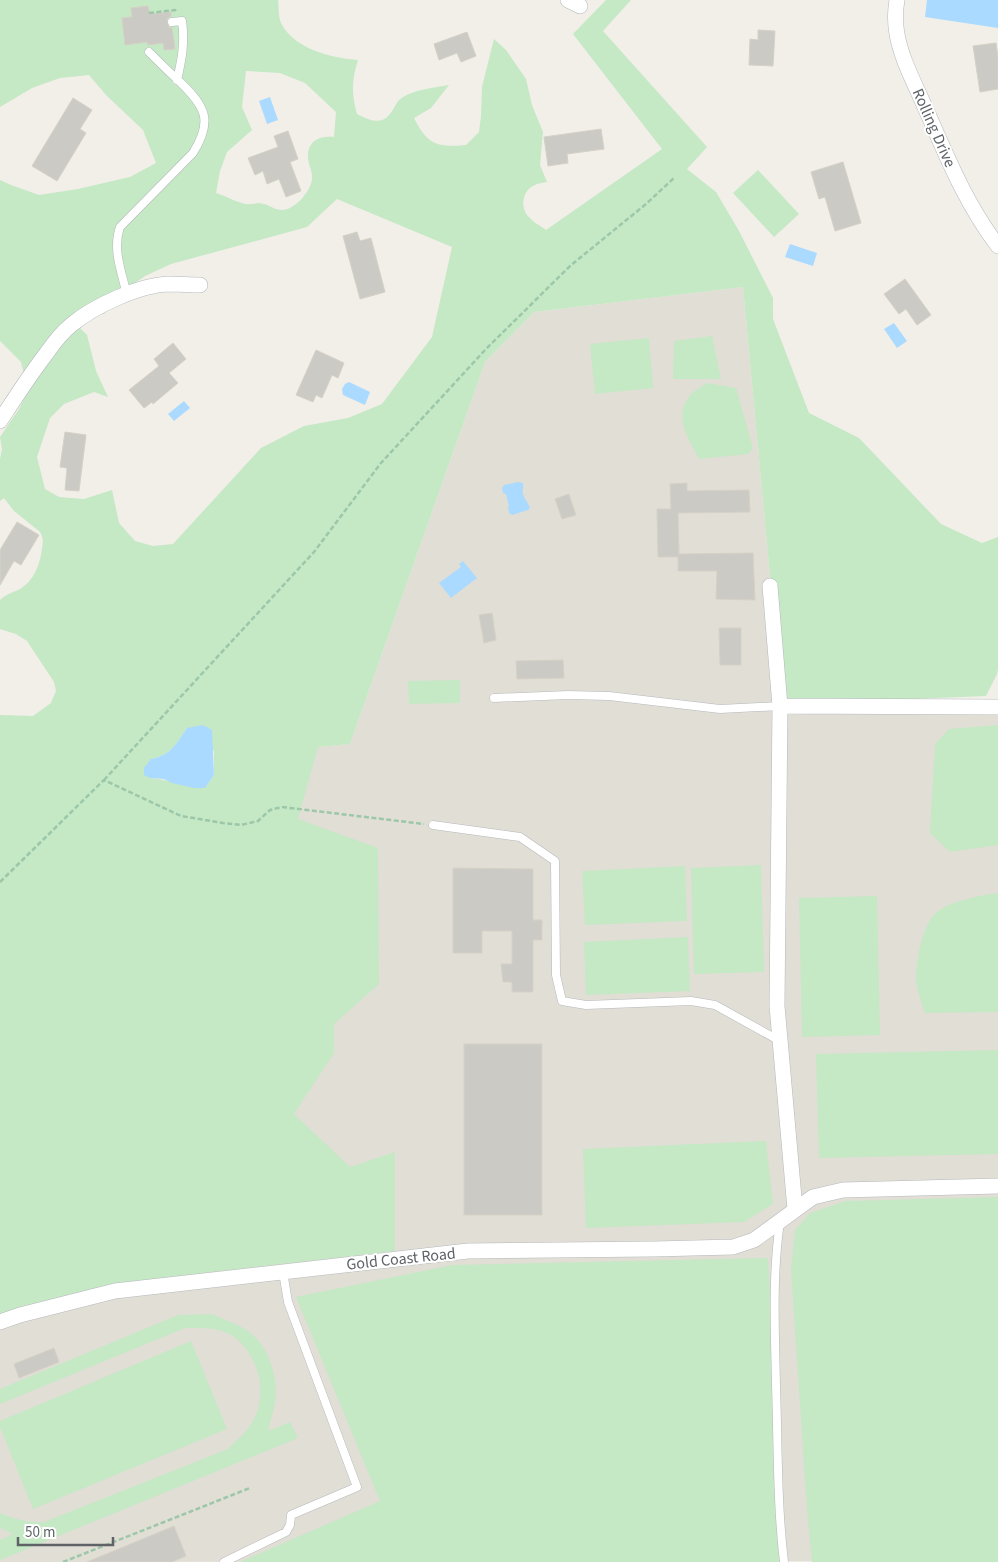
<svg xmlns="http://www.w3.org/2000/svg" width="998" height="1562" font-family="'Source Sans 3',sans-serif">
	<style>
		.education { fill: #e1ded6 }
		.green { fill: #c5e8c5; fill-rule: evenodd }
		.water { fill: #aadaff }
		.building { fill: #cccac5; stroke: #d6d1c6 }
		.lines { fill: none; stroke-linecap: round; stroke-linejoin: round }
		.service-casing { stroke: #b5b8bc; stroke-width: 9 }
		.minor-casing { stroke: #b5b8bc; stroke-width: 16 }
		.path { stroke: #9cc7a9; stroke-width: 2.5; stroke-dasharray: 5 2.5; stroke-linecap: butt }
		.service { stroke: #fff; stroke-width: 8 }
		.minor { stroke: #fff; stroke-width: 15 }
		.labels { text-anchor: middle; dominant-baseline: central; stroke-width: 4; stroke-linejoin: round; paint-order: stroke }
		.street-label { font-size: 16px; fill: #5f6368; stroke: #fff }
	</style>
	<rect width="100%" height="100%" fill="#f1efe8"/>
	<path class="education" d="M743,287L782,704L780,715L998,708V1561L0,1562V855L318,747L350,744L485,362L534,312Z"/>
	<path class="green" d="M0,0H278C279,7 278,16 281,23C294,49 331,58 358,60C352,79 351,94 357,114C367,119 380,126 389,115C395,109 395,102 403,97C417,89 433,88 449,85L431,108L414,118C427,144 437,148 466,145L479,132L481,116L482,87L494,39L506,50L526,79L532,105L543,132L540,165L547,182C543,183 538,183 535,185C522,190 519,209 530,218C534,223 541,226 546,230L662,149L573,34L606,0H631L603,31L707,147L687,169L716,192L739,231L773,298V319L809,413L859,438L941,524L982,543L998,537V668L997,674L986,696L782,704L743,287L534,312L485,362L350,744L318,747L298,819L378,848L379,984L334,1024V1053L294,1114L350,1167L395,1152V1251L160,1278L0,1315V715L33,716L51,703L56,691L54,682L27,641L16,634L0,629V600C6,594 12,593 20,589C34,581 40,564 42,549C43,542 44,537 39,531L14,511L4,498L0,501V459L2,449L0,437L19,409L26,395L27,386L21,362L0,341V180L11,185L39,195L78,189L130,177L156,163L143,130L106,95L89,75L60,78L32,88L0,107ZM246,71L280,73L305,83L336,112L334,137C320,136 308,140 308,157C308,164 313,172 312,179C311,191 295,210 282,210C275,210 271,206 264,204C258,202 251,205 245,204C236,202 226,196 216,193L220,171L227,152L252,130L242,107ZM337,199L452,247L432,337L382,404L348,418L304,426L261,448L173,544L153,546L135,541L119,523L112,490L84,499L59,497L45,489L37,457L50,418L64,404L94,392L108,397L96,371L87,335L71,319L80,314H104L117,296L129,287L145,276L171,264L307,227ZM187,728L214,751V775L205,788C186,788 169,779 150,778L151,759C171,755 176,744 187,728Z
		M758,170L799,214L774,237L733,193Z
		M712,336L721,379H673L674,341Z
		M649,338L653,388L595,394L590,344Z
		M707,383L736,388L753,448L748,454L699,459C689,439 673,418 689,397C693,391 701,387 707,383Z
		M460,680V703L409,704L408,681Z
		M998,725V845L950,852L930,833L935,744L949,729Z
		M761,865L764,972L694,974L691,868Z
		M685,866L687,921L585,925L582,871Z
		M998,893V1012L925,1013C922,1005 919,996 917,987C914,968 921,931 933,916C944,902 981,895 998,893Z
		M877,896L880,1035L802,1037L799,898Z
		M688,937L690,991L586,995L584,942Z
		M998,1050V1154L819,1158L816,1054Z
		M766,1141L773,1204L744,1222L586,1228L583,1149Z
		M998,1197V1562H812L807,1509L791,1270L795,1230L810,1213L846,1201Z
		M768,1258L786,1562H240L380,1501L296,1297L452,1265Z
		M212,1314C223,1319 237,1324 248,1331C265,1343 275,1367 276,1389C277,1403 271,1417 268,1431L290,1422L298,1438L0,1560V1540L13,1534L0,1528V1513C14,1519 28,1523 44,1522L228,1449C238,1439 249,1430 255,1417C268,1389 257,1352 231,1335C218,1327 200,1328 185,1328L0,1404V1389L178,1315Z
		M191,1341L227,1429L33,1509L0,1427V1421Z"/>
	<path class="water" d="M927,0H998V28L925,17Z
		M270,97L278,120L267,124L259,101Z
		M790,244L817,253L813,266L785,257Z
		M894,323L907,341L897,348L884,329Z
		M349,382L370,392L365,405L343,395L342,389L345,384Z
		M184,401L190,408L174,421L168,414Z
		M518,482L523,483C524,487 522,489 523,494C525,500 528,502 530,508L528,510L512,515L509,513L508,508L509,506L506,494L503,493L502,488L504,485Z
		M463,561L477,578L451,598L439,583L461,567L459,564Z
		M203,725L212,730L214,775L205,788H194L172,783L164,779L150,778L144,775V768L151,759C171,755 176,744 187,728Z"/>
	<path class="building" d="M148,6L150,14L171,12V16L167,19V23L169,27L172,28L175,49L164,50L163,43L148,45L147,42L125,45L122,18L132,17L131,8Z
		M758,30L775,31L773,66L749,65L750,39L758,40Z
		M467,32L476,56L461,62L457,53L439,60L434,44Z
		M996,43L998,57V89L980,92L973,46Z
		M73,98L92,110L80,129L86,133L57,181L32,166Z
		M601,129L604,149L567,154L568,163L548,166L544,137Z
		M288,131L298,159L290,162L301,191L286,197L279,179L267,184L263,171L255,175L248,158L278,147L274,136Z
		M843,162L861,223L835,231L825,197L819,199L811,172Z
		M357,232L360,241L371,238L385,292L360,299L343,236Z
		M905,279L931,315L917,325L906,309L899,314L884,294Z
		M173,343L186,359L169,373L178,383L153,404L152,402L144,408L129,390L159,366L154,359Z
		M316,350L344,363L338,378L332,375L322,398L316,395L313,402L296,395Z
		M65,432L86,435L79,491L65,490L67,468L60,467Z
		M687,483V491L749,490L750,512L678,513L679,554L753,553L755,600L716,599L717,571H678V557H658L657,509H671L670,484Z
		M569,494L576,515L562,519L555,499Z
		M17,522L39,535L21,565L14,561L0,585V550Z
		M492,613L496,640L484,643L479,615Z
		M719,628H741V665H720Z
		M563,660L564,678L517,679L516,661Z
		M453,868L533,869V920H542V940H533V992H512V982H503L501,964H512V931H482V953H453Z
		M464,1044H542V1215H464Z
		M54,1348L59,1362L19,1378L14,1364Z
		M174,1526L186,1556L172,1562H87Z"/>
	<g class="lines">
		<defs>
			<path id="service" d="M172,22L182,21C185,42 182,59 177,80
				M127,295C122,273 112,249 120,227L193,153C213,121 206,107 180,82C169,72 159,62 149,52
				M494,698L568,695L609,696L720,709L780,706
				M433,825L520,837L555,861L556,975L562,1001L586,1005L691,1001L715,1005L780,1041
				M780,1222C772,1276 775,1331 776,1386C778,1445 777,1504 784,1562
				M224,1562L286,1532L290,1525L291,1515L357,1487L288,1302L283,1272"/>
			<path id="minor" d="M568,0L580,6
				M897,0C895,11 895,23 897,34C901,58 914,82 924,105C946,154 965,203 998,246
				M0,421C15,398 29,376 46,354C53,344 61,333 71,325C94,306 139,285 169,284C179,284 190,285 200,285
				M770,586L780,706L777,1006L795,1209
				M780,706L998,707
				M0,1322L20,1315L115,1291L468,1251L654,1249L733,1247L754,1240L813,1197L843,1190L998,1186"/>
		</defs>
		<use href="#service" class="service-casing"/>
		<use href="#minor" class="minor-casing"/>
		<path class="path" d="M149,13L175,10L177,13
			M104,780L314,552L381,463L486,349L570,266L646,204L675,177
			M0,882L104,780L181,816L223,823L241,825L258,821L270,810L282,807L424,824
			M63,1562L250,1488"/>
		<use href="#service" class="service"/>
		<use href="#minor" class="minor"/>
	</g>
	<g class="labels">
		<g class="street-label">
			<text transform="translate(934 128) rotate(66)">Rolling Drive</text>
			<text transform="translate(401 1259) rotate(-6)">Gold Coast Road</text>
		</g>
	</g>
	<path d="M18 1537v8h95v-8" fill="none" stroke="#5f6368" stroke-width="2.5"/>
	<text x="25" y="1537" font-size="15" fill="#5f6368" stroke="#ffffff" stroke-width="4" paint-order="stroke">50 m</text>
</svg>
